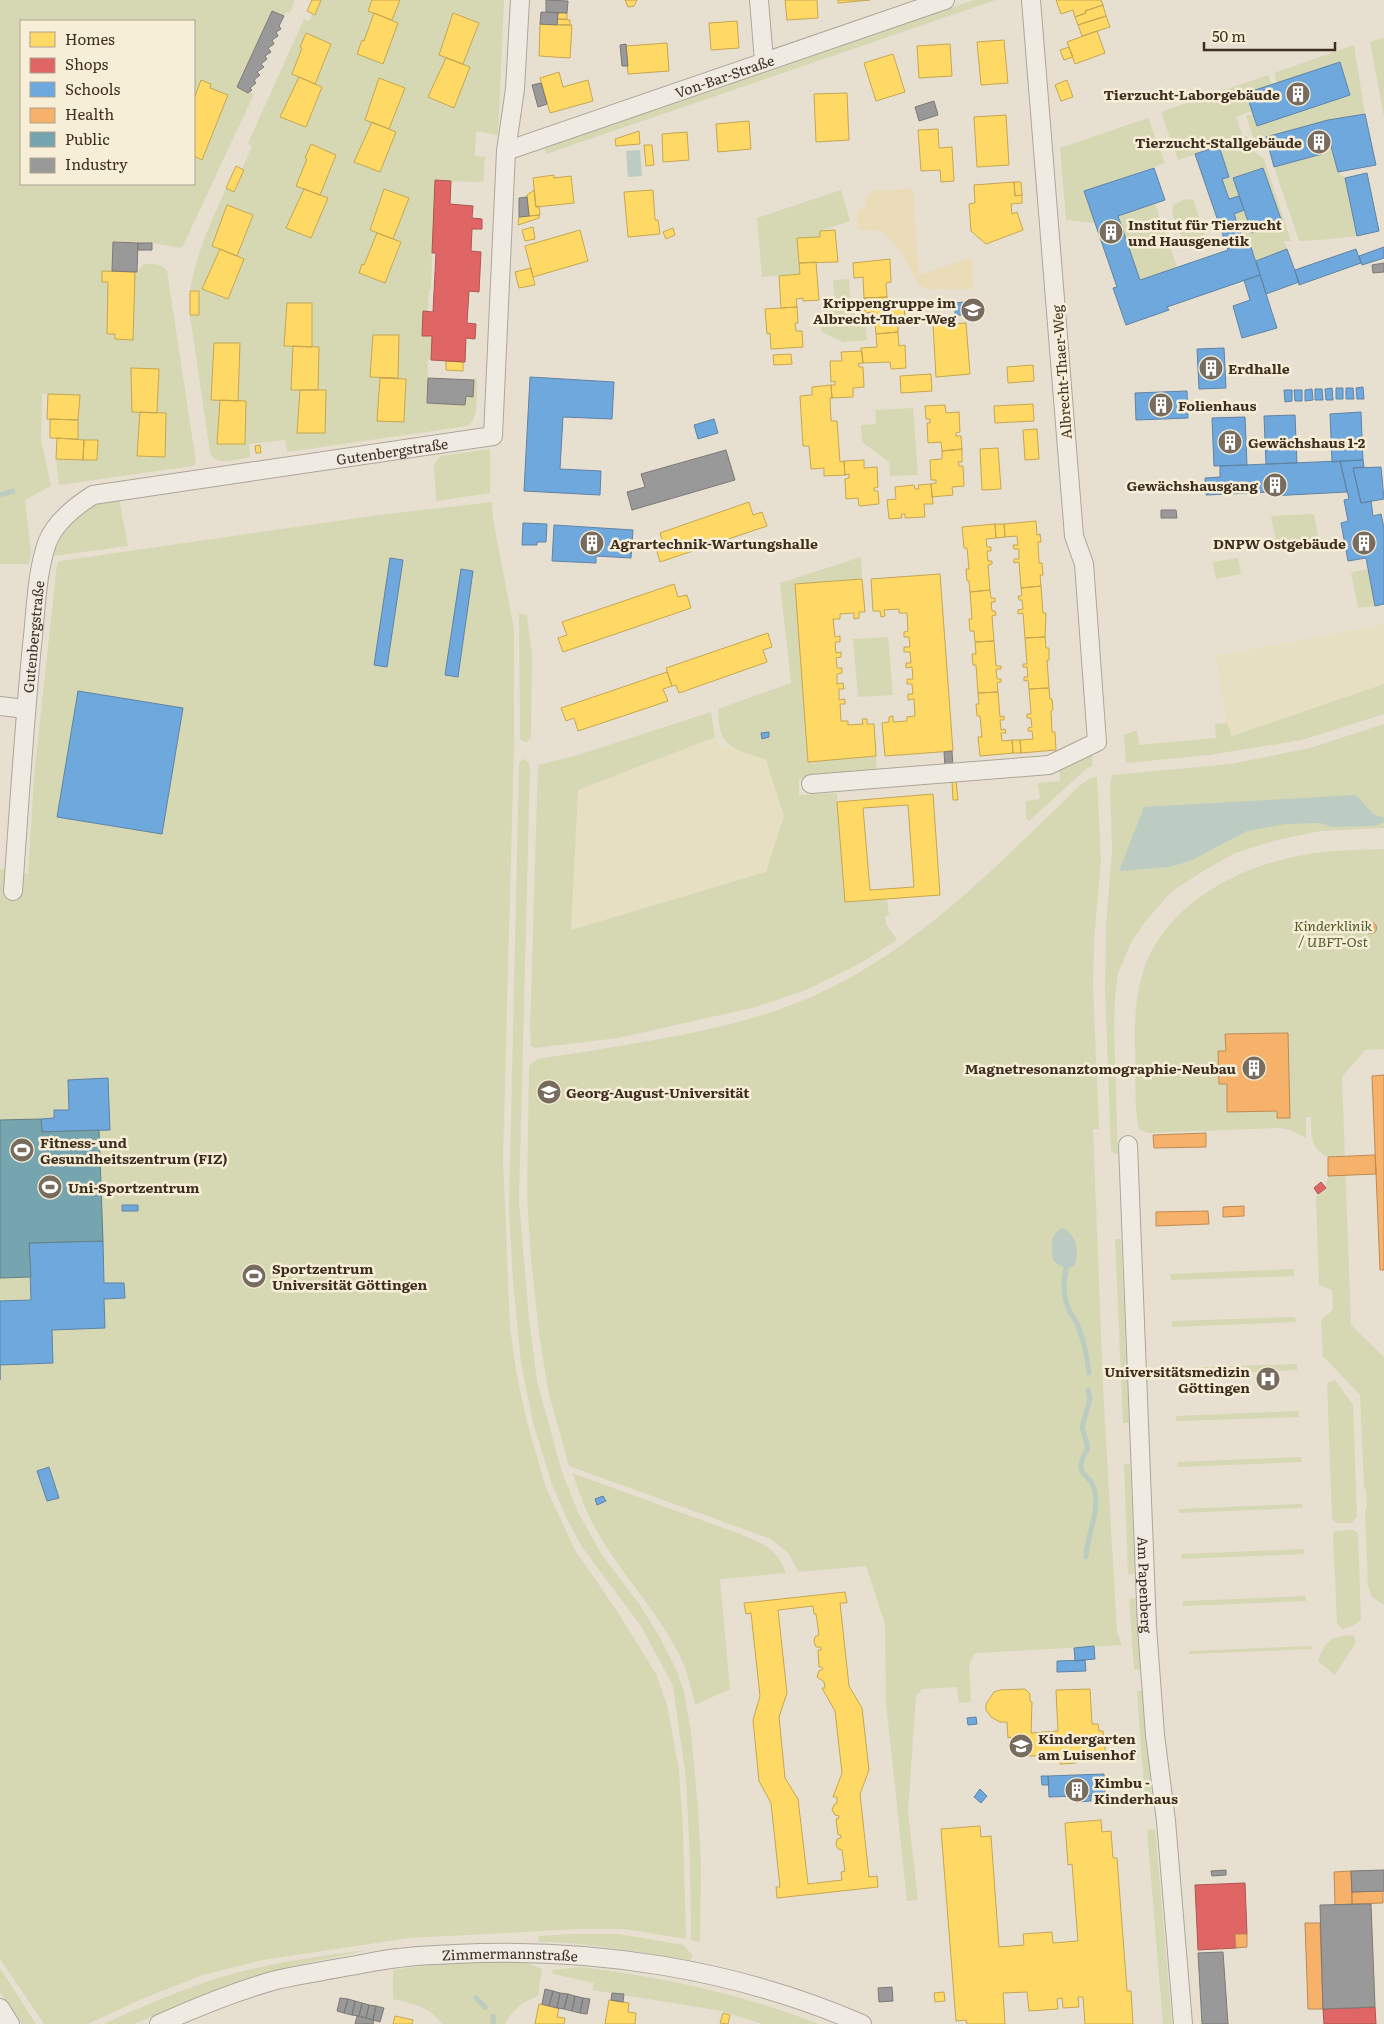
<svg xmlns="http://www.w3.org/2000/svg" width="1384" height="2024" font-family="Literata,serif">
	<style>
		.farmland { fill: #e6dfc2 }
		.green { fill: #d6d7b3; fill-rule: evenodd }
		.sand { fill: #eadcb9 }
		.water { fill: #bcccc2 }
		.homes { fill: #ffd966; stroke: #c5a651; fill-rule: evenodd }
		.shops { fill: #e06666; stroke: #af5551 }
		.schools { fill: #6fa8dc; stroke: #6083a4 }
		.health { fill: #f6b26b; stroke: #be8a54 }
		.public { fill: #76a5af; stroke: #658184 }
		.industry { fill: #999; stroke: #7d7975 }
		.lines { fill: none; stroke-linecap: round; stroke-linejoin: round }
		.stream { stroke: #bcccc2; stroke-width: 5 }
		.minor-casing { stroke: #ada599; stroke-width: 20 }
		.minor { stroke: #efebe3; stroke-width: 18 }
		.labels { text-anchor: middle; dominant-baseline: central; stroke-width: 5; stroke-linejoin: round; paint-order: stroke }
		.street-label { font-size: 14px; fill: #3d2e20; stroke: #f7eed8 }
		.poi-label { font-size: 14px; font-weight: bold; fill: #3d2e20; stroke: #f7eed8; text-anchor: start }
		.park-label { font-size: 14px; font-style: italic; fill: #4d5a26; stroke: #f7eed8 }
	</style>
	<rect width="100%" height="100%" fill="#e7e0d1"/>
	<path class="farmland" d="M1384,624V684L1232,736L1227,723L1216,656Z
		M715,737L721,748L728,746L766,760L784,816L766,872L571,931L578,790Z"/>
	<path class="green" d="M0,0H295L290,13L286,12L284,16L271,11L237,87L254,94L182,248L152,243L113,242L112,271L137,272L144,264C152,264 162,263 167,271L196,462L193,466L59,485L56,459L83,460L84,440L50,438V419H47L48,394H42L41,440L51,486L25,500L31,553L29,564H0ZM21,21H194V184H21Z
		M321,0H504L498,135L476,131L475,156L485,157L483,182L435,181L431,289L429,290L428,312L422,336H432L431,360H428L427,403L465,405L466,396L473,397L474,378H477C476,392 480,417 468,426L287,452L285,440L249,444L250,457C237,459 216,468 210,452L190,315H199V291H190C196,254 211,222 226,188L235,192L244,170L242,169L252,146L248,143L304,19L309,21L312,14L315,15Z
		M974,0H996L546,154L544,147Z
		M1384,38V117L1370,42Z
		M1354,45L1365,114L1328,120L1266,137L1260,139L1262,145L1255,143L1246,116L1253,114L1258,126L1350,94L1340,62L1277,83L1274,73Z
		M1268,75L1272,85L1252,111L1236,117L1243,137L1247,136L1252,150L1264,159L1291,241H1284L1287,249L1256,261L1249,241L1244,243L1234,214L1244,210L1252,233L1282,222L1263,168L1233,178L1239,196L1229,199L1222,179L1229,177L1219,147L1178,160L1161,112Z
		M1148,118L1165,163L1085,191L1095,223L1066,220L1060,148Z
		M1331,146L1338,172L1345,178L1357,236L1321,240L1299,241L1274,167L1322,154L1321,149Z
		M841,190L850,221L820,231V237L798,238L800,274L762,277L757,218Z
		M1186,199L1193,200L1205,232L1200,242L1191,245L1184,242L1172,213L1173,205Z
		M1155,203L1177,267L1140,280L1118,216Z
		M849,279L851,311L865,321L867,340L843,342L822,332L820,318L835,302L833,280Z
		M913,408L918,475L890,476L889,462L862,442L861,425L876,424L875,410Z
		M490,449V493L436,501L434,465L440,456Z
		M119,499L128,546L53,556C63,526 86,503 119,499Z
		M492,502L493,519L514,629V745L503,1157L510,1328L517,1376L527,1422L546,1488L575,1550L617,1611L656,1674L667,1705L679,1770L683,1830L686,1939L624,1929H582L409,1938L263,1960L203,1975L144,1998L88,2024H44L0,1959V869L28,874L34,776L57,564L60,561L379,515Z
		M1314,514L1319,542L1278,550L1271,516Z
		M861,557L862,579L795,585L808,761L876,756L877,773L799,779V795L837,793L845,902L887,899L889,915L885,916L886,924L897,940L859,964L806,990L756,1007L618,1038L535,1048L531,1046L530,1028L538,765L578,755L711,712L715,737L578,790L571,930L766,872L784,816L766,760C732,747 719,750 718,709L791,683L780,583Z
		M1238,558L1241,574L1216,579L1213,562Z
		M1368,569L1375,606L1358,608L1351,572Z
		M519,614L527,615L532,655L531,738L527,742H524L520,739Z
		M888,637L893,695L858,697L853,639Z
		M1384,684V714L1302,740L1209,755L1126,763L1124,735L1137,730L1139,745L1216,738L1215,724L1227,723L1232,736Z
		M1384,724V828L1321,831L1277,840L1235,853L1203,871L1171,892L1145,922L1132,941L1118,973L1115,997L1114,1030L1118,1154H1114L1111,1150L1105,990L1106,925L1112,851L1110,784L1112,775L1231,764L1310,748Z
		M1093,751L1092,766L1086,769L1029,821L1026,818V801L1040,799L1038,783L1060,781L1059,768Z
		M524,759L529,763L530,768L519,1201L529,1319L537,1381L562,1472L578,1512L602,1555L640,1605L659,1636L676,1669L684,1692L691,1732L698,1808L701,1867L700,1942L691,1940L690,1860L686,1779L673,1686L641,1626L582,1547L567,1519L553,1487L533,1423L521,1363L513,1282L509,1208L519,764L521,760Z
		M1097,777L1101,861L1094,940L1093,987L1099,1129H1093L1103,1385L1117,1633L1122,1645L975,1653L969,1665L971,1702L959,1703L957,1687L922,1689L916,1696L908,1812L918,1900L907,1901L886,1703L885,1624L866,1566L799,1572L788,1553L771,1539L569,1466L548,1390L539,1333L531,1259L527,1197L529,1066L537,1059C572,1054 607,1048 642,1042C706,1031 771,1018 830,988C924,942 1004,859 1079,786L1089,779Z
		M1384,849V1049L1365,1050L1342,1077L1351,1325L1384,1357V1605L1372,1597L1368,1586L1365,1509L1367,1508L1366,1489H1364L1360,1395L1323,1356L1321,1320L1333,1310L1332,1290L1319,1285L1316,1197C1331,1183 1328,1176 1328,1157C1310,1149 1311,1134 1311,1117H1306V1138L1290,1130L1280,1128L1149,1133L1139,1130C1134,1107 1136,1077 1135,1054C1134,1029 1135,999 1142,975C1161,909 1231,870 1293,857C1323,850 1354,850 1384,849Z
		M1115,1239H1121L1129,1423H1123Z
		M1294,1269V1276L1171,1280L1170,1274Z
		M1295,1317L1296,1322L1172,1327V1321Z
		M1297,1364V1370L1174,1375V1368Z
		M1335,1380L1353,1405L1357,1517L1351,1523H1337L1332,1519L1327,1383Z
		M1299,1411V1417L1176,1421V1416Z
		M1301,1457V1462L1178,1467L1177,1462Z
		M1124,1464H1130L1135,1574H1128Z
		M572,1473L737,1533C761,1543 776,1546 786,1573L720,1579L730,1689L695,1705C691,1688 687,1670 679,1654C654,1605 613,1566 589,1516C582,1502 578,1487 572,1473Z
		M1297,1504H1302L1303,1508L1179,1513V1509Z
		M1353,1530L1358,1533L1361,1620L1353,1626L1342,1629L1337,1623L1333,1534L1335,1531Z
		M1304,1549V1554L1181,1559V1554Z
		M1306,1596V1601L1183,1606V1601Z
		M1136,1598L1141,1669L1134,1670L1129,1599Z
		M1353,1635L1356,1642L1335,1675L1318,1661C1326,1640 1330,1637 1353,1635Z
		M1311,1646L1312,1649L1189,1654V1651Z
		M1137,1691H1143L1152,1799L1145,1800Z
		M1155,1829L1172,2024H1163L1147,1830Z
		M571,1934H618L684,1945L692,1955L691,1961C640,1952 589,1942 538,1942L539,1936Z
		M368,1950L293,1966L232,1984L134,2024H104C142,2006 181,1990 221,1977C269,1963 319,1956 368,1950Z
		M520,1960L542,1969L538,1996C523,2001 512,2010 505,2024H442C431,2007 412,2003 393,1999V1970L444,1963Z
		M581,1967C662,1977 742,1994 818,2024H762L722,2011L592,1990L594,1983L553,1974L552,1970Z
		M0,1968L36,2024H21L0,1992Z"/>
	<path class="sand" d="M913,188L919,275L972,257L973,289H928L919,285L899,248L882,231L857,229V210L865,208L866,197L871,191Z"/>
	<path class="water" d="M640,150L642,176L628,177L626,151Z
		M1356,795L1373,814L1384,818L1383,823L1374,826L1332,827L1320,823L1286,824L1247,831L1190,861L1169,867L1119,871L1144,807Z
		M1062,1228C1077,1233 1080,1254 1074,1266C1066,1270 1059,1266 1053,1260C1051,1249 1050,1233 1062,1228Z"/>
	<path class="homes" d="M312,0H321L315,15L307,11Z
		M372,0H400L392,20L368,11Z
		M625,0H637L634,6L628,7Z
		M785,0H817L818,18L787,20Z
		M838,0H870L838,3Z
		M1056,0H1101L1103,5L1085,11L1086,13L1075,17L1073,10L1061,14Z
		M1103,5L1106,16L1078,25L1075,17L1086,13L1085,11Z
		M374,13L398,23L383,64L357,54L362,40L364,41Z
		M453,13L479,23L463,64L439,55Z
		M558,13H567V19H557Z
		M1106,16L1110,27L1082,36L1078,25Z
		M557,19L570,20V25H557Z
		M737,21L739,48L711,50L709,23Z
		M540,24L572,25L570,58L539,56Z
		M1097,31L1105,53L1075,64L1067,42Z
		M306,33L331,44L315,84L292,74L302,48L300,47Z
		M1004,40L1008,83L981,85L977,42Z
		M667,43L669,71L628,74L626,46Z
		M950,44L952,76L919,78L917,46Z
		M1069,47L1073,57L1064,60L1060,50Z
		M893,54L905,92L876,101L864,63Z
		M446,58L470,67L454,108L428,97Z
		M559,72L563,87L588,80L593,101L550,113L540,78Z
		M299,77L322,87L306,127L280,117Z
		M379,78L405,88L389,129L365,120Z
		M201,80L211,84L210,88L228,95L202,160L194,156V99Z
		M1067,80L1073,97L1061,101L1055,85Z
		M847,93L849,140L816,142L814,94Z
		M1006,115L1009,165L977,167L974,117Z
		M749,121L751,149L718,152L716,124Z
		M372,122L396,132L380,172L354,162Z
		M938,129L939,148L952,147L954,181L941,182L940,170L921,171L918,130Z
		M639,131L640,144L616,146L615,139Z
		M687,132L689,160L663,162L662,134Z
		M311,144L336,155L320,195L296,186L307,159L305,158Z
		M644,145H652L654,165L646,166Z
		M236,166L244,170L234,192L226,188Z
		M554,175V178L571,176L574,203L536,207L533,178Z
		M1014,182L1015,196L1022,195V203L1011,204L1012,214L1017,212L1023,230L986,244L971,231L969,204L975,203L974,185Z
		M1014,182H1021L1022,195L1015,196Z
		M304,189L328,198L311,238L286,228Z
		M384,189L409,198L393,239L370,230Z
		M534,190L536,207L539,206L540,215L529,216L527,195Z
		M653,190L655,220H658L660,234L628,237L624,192Z
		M227,205L253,215L237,256L212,246Z
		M539,215V218L518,225L519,217Z
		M533,227L535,239L525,241L522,230Z
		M673,228L675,235L666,239L663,232Z
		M580,230L588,261L533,277L525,246Z
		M835,230L838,262L799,263L797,238L820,237V231Z
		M377,233L401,242L385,283L359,273L362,264L364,265Z
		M220,249L244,259L228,299L202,289Z
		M890,259L891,282L886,283L887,297L864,298L863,277L854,278L853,263Z
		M816,262L819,300L803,301V298L796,299L797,307L781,308L779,276L800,274L799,263Z
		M531,268L535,285L519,288L515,272Z
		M102,271L135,272L133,340L115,339V334H107L108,282H102Z
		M190,291H199V315H190Z
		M887,297V302L904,301L905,321H898V332L876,334L874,312L865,313L864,298Z
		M287,303H312V347L284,346Z
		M797,307L798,323H795L796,331H802L803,347L771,349L770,333L767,334L765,309Z
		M966,323L970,374L936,377L933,325Z
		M898,332L899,346L905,345L906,368L891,369L890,362L863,363L861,348L877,347L876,334Z
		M373,335H399L398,378L370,377Z
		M214,343H240L238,401L211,400Z
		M293,346L319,347L318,390H291Z
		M862,351L863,363L858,364L859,367H863L864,387L853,388V397L832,398L831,385H835V381L831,382L830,361H842L841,352Z
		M791,354L792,364L774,365L773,355Z
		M446,361L463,362V371L446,370Z
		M1033,365L1034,381L1008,383L1007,367Z
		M131,368L159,369L157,413L132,412Z
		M931,374L932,391L901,393L900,376Z
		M380,378L406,379L404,422L377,421Z
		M831,385L832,398H830L831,421H837L840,462L844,461L845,475L824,476V468L811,469L809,446H803L800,396L812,395V387Z
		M300,390H326L325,433H297Z
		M48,394L80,395L78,420L47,419Z
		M220,400L246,401L245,444H217Z
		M1033,404L1034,421L995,423L994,406Z
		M945,405L946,413L959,412L960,432L956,433V436H961L962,449L942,451L941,442L928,443L927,423H930V419H926L925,406Z
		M140,412L166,413L165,457L137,456Z
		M50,419L78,420V439L50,438Z
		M1037,429L1039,459L1025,460L1023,430Z
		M57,438L84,440L83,460L56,459Z
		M84,440H98L97,460H83Z
		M260,445L261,453H256L255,446Z
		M998,448L1001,489L982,490L980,449Z
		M962,449V462H958L959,466H963L964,486L952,487L953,495L932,497L931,484L936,483V480H931L930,460L942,459V451Z
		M864,460V468L877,467L878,487L874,488V491H878L879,504L859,506L858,498L846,499L845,479L849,478V474L845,475L844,461Z
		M931,484L933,504H924L925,517L905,518V514H901L902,518L889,519L887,500L896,499L895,487L914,485L915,489H919L918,485Z
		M749,502L753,515L762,512L767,526L660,562L656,548L664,545L660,533Z
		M1036,521L1037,535L1040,534L1041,542H1038L1039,563H1042L1043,575H1040L1041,586L1021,588L1019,562L1014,563V559H1019V549H1014L1013,545H1018L1017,536L1005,537L1004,524Z
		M995,524L996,538L986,539L987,547H991V551H987L988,561H992V564L988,565L990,590L970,592L969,581H967L966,569H969L967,548H964L962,527Z
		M995,524H1004L1005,537L996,538Z
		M940,574L953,751L885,756L882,723L889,722V717L893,716V722L907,721V717L915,716L914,699L908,700V694H913L912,684H907V679H913L912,667L906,668V663H911L910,652H904V647H910L909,637H904V632L908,631L907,613H899V609L884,610L885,616L881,617L880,611H873L871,579Z
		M862,579L865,612H859V618L854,619V613L840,614V619H833L835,637L840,636V642H835L836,653L841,652V657L836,658L837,668H842V673L837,674V684L843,683L844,689H839V700L845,699V704H840L841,721H848V725L863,724L862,719H867V724H874L876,756L808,762L795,584Z
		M674,584L678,597L687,595L691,608L563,652L558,638L567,635L562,622Z
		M1041,586L1043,613H1046L1045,637L1025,638L1023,613L1018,614V610L1023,609L1022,600H1019L1018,596H1022L1021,588Z
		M990,590L991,598H995V602H991L992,611H995L996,615L992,616L994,641L975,642L974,631H970L969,619H972L970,592Z
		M768,633L772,647L763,650L767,662L679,693L676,685L672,686L666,668Z
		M1045,637L1046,648H1049V660H1047L1049,688L1029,689L1028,680L1024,681V677H1028L1027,667H1023V664H1027L1025,638Z
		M994,641L996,666H1001V669H996L997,679H1001V682L997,683L998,692L978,693L976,665H973L972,654H976L975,642Z
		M667,672L672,686L663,689L668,701L578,731L574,718L566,721L561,708Z
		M1049,688L1050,699H1052L1053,710L1051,711L1052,732H1055L1056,750L1021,753L1020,740L1033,739L1032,731H1028V728L1032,727L1031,718H1027V714H1031L1029,689Z
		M998,692L1000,717L1004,716V720H1000L1001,730L1005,729L1006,733H1001L1002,741L1012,740L1013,753L980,756L978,737H982L980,716H977L976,704H979L978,693Z
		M1012,740H1020L1021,753H1013Z
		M952,781H956L958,800H953Z
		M933,794L940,895L845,902L837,802ZM908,805L914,887L870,890L863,808Z
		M845,1592L847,1603H840L849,1686L862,1708L869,1770L860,1794L869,1877L877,1876L878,1887L777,1898L776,1887H780L771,1803L759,1781L753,1720L760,1696L751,1613L746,1614L744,1603ZM813,1606L814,1614H816L819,1635L815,1637L814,1642L816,1647H821V1650H818L819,1667H822L823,1669L819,1671L817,1677L824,1682L825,1688H822L835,1711L842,1773L833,1797H837V1803L834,1805L832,1810L835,1815L839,1816V1818L836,1819L838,1835H841V1838L837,1839L836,1845L838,1849L842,1850L845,1871L841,1872L842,1880L808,1884L798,1799L785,1778L779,1717L787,1693L778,1610Z
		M1025,1689L1030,1694V1701L1032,1702L1031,1733L1058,1731L1056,1690L1090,1689L1092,1724H1098L1099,1731H1103L1106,1758L1076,1760V1763L1060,1764V1755L1028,1756V1753H1020L1014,1750L1011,1746V1737L1008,1738L1007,1722H1000L991,1717L986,1710V1704L994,1692L1000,1690Z
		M1101,1820L1102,1832L1111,1831L1113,1858H1117L1127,1991H1131L1133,2024H1085L1083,1997H1078L1079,2007L1063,2008L1062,1998L1057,1999L1058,2009L1029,2011L1027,1992L1003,1993L1005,2024H967L966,2020L956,2021L941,1829L980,1826L981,1837L991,1836L999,1947L1024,1945L1023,1934L1052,1932L1053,1943L1078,1941L1072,1864L1068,1865L1065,1823Z
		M944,1992L945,2001L935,2002L934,1993Z
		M609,2000L629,2003L628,2012L636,2013L635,2024H605Z
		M539,2004L559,2008L557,2017L565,2018L564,2024H535Z
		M723,2013L730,2015L728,2024L720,2023Z
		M395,2016L413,2020L412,2024H393Z"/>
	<path class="shops" d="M435,180L451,181L450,204L473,206L472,218L482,219V229H472L471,251L481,252L479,292L469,291L467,323L476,324L475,339L466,338L465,362L431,360L432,336H422L423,311L433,312L436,253H432Z
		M1321,1182L1326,1188L1318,1194L1314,1188Z
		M1245,1883L1247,1934H1235L1236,1948L1198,1950L1195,1885Z
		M1375,2007L1376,2024H1324L1323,2009Z"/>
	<path class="schools" d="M1340,62L1350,95L1257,126L1246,93Z
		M1365,114L1376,165L1338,172L1331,146L1321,149L1322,154L1274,167L1266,137L1328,120Z
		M1219,146L1229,177L1222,179L1229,199L1239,196L1244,210L1234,214L1244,243L1249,241L1260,275L1167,307L1169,310L1126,325L1113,288L1117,287L1084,191L1154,168L1165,200L1118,216L1140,280L1228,250L1195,154Z
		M1263,168L1282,222L1252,233L1233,178Z
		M1367,173L1379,231L1357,236L1345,178Z
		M1384,247V258L1362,265L1359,256Z
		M1287,249L1299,282L1266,294L1256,261Z
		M1356,249L1361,263L1299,285L1295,270Z
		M1260,275L1277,328L1242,338L1233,306L1250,300L1244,280Z
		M964,302L965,315H955V303Z
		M1224,348L1226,388L1199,389L1197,349Z
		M530,377L614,382L612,419L563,417L560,469L601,471L600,495L524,491Z
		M1363,387L1364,399H1357L1356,388Z
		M1332,388L1333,400H1326L1325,389Z
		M1336,388H1343V399H1336Z
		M1346,388H1353L1354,399H1346Z
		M1312,389L1313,400L1305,401V390Z
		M1315,389H1322L1323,400H1315Z
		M1284,390H1292V401L1285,402Z
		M1294,390H1302V401H1295Z
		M1187,391L1188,418L1136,420L1135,393Z
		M1361,412L1363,460L1332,462L1330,414Z
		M1295,415L1297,463L1266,464L1264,416Z
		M1245,417L1247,465L1214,466L1212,418Z
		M714,419L718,433L698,439L694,425Z
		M1363,460L1364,467L1353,468L1361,503L1371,501L1373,516L1381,514L1384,528V604L1375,606L1366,558L1348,561L1341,523L1348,521L1344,500L1349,499L1340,461Z
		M1340,461L1347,492L1270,496V492L1206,495L1205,478L1220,477V466Z
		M1381,467L1384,499L1361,503L1353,468Z
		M523,523L547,524L546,542H537V545H522Z
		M554,525L633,530L631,558L596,556V563L552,561Z
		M390,558L403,560L387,667L374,665Z
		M461,569L473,571L458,677L445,675Z
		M78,691L183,708L162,834L57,817Z
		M769,732V737L762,739L761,733Z
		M108,1078L110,1130L42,1132L41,1119L54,1118V1110H69L68,1080Z
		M122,1205H138V1211H122Z
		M103,1241L104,1283H124L125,1298L104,1299L105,1328L52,1330L53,1363L0,1365V1380V1301L31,1300L29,1243Z
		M49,1467L59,1498L47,1501L37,1471Z
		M603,1496L606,1501L597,1505L595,1499Z
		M1094,1646L1095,1659L1075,1661L1074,1648Z
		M1085,1660L1086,1671L1057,1672V1661Z
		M976,1717L977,1724L968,1725L967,1718Z
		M1104,1774L1105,1795L1049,1797L1048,1776Z
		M1041,1776H1048L1049,1785H1042Z
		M980,1789L987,1796L981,1803L974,1797Z
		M1076,1796H1091V1801L1076,1802Z"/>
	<path class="health" d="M1365.5 928a5.5 5.5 0 1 1 11 0a5.5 5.5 0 1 1-11 0Z
		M1288,1033L1290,1118H1277V1111L1227,1112V1084H1219L1218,1051H1226L1225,1034Z
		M1384,1075V1270H1380L1372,1076Z
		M1206,1133V1147L1154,1148L1153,1135Z
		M1375,1155L1376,1174L1328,1176V1157Z
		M1244,1206V1216L1223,1217V1207Z
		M1208,1211L1209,1224L1156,1226V1212Z
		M1351,1871L1352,1904L1335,1905L1334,1872Z
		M1383,1891V1903L1352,1904V1892Z
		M1305,1923H1320L1323,2009H1308Z
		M1235,1934H1247V1947L1236,1948Z"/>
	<path class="public" d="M41,1119L42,1132L99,1130L103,1241L29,1243L31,1277L0,1278V1120Z"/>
	<path class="industry" d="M546,0L568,1L567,13L546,12Z
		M272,11L284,16L279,26L281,29L276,32L278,36L272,40L274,44L268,48L271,52L265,56L267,59L261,64L264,67L257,72L260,75L254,80L256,83L250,88L252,90L248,93L237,87Z
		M541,12L558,13L557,25L540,24Z
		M626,44L628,66H622L620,45Z
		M541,83L547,104L538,107L532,85Z
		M934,101L938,115L919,121L915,107Z
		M527,197L529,216L519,217V198Z
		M113,242L138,243L137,272L112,271Z
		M138,243H152V250H138Z
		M1384,263V272L1373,273L1372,265Z
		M428,378L474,380L473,397L466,396L465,405L427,403Z
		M726,450L735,480L632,510L627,492L645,487L641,474Z
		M1161,510H1176L1177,518H1161Z
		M952,751L953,766L945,767L944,752Z
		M1226,1870V1875L1212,1876L1211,1871Z
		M1384,1870V1891L1352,1892L1351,1871Z
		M1371,1904L1375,2007L1323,2009L1320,1905Z
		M1223,1952L1228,2024H1202L1198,1953Z
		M892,1987L893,2001L879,2002L878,1988Z
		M545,1989L553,1991L549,2006L542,2004Z
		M553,1991L560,1993L557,2008L549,2006Z
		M560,1993L568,1994L564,2009L557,2008Z
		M612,1993L624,1994L623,2002L611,2000Z
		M568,1994L575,1996L572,2011L564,2009Z
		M575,1996L583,1998L580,2013L572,2011Z
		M340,1998L348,1999L344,2013L337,2011Z
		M583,1998L590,1999L587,2014L580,2013Z
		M348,1999L355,2001L352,2015L344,2013Z
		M355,2001L362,2003L359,2016L352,2015Z
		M362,2003L369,2005L366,2018L359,2016Z
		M369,2005L376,2006L373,2020L366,2018Z
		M376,2006L384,2008L380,2022L373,2020Z
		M357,2016L374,2020L373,2024H355Z"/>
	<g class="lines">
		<path class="stream" d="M0,495L13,491
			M1068,1261C1063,1280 1062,1292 1069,1310C1071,1315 1075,1319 1077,1324C1084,1339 1087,1357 1089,1373
			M1086,1557C1087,1535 1099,1514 1095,1492C1091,1470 1070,1479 1088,1448L1082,1427L1090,1399L1088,1390
			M476,1998L485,2007
			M493,2016V2024"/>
		<defs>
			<g id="minor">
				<path d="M759,0L764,61"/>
				<path id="s1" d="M506,151L945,0"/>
				<path d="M0,706L26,709"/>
				<path d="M811,784L1049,765L1097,742L1084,564L1074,536L1031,0"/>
				<path id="s2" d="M13,891C19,809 24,727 32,645C36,612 36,575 47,543C55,522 74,507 93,495L493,436L506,151L515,89L520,0"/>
				<path id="s3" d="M1128,1145L1147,1627L1155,1735L1166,1821L1183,2024"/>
				<path d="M0,2008L10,2024"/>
				<path id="s4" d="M159,2024C197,2007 236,1991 276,1980C297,1975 318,1972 339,1968C359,1965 379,1960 399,1958C417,1955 437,1955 455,1954C593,1947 736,1969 862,2024"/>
			</g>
		</defs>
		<use href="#minor" class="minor-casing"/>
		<use href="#minor" class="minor"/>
	</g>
	<defs>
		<symbol id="building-disc" viewBox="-11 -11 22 22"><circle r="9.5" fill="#786c5e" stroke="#f7eed8"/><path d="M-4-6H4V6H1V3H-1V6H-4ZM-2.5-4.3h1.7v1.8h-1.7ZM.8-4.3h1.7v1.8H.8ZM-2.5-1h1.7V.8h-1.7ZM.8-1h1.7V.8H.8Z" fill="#fff"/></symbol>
		<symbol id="school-disc" viewBox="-11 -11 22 22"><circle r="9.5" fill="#786c5e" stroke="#f7eed8"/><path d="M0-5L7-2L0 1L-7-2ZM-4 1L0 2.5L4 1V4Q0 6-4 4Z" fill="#fff"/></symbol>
		<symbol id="university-disc" viewBox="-11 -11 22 22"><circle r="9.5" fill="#786c5e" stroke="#f7eed8"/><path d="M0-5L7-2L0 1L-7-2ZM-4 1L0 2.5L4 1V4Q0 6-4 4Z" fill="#fff"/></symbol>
		<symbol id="stadium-disc" viewBox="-11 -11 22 22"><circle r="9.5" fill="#786c5e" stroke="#f7eed8"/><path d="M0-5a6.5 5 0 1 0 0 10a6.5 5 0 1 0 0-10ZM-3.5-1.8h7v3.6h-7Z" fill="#fff"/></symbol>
		<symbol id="hospital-disc" viewBox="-11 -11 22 22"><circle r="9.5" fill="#786c5e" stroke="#f7eed8"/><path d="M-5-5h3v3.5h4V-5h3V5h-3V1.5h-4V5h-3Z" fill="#fff"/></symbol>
	</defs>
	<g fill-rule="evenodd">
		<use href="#building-disc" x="1284" y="80" width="28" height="28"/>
		<use href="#building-disc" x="1305" y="128" width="28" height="28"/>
		<use href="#building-disc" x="1097" y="218" width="28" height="28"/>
		<use href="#school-disc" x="959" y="296" width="28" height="28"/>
		<use href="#building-disc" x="1197" y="354" width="28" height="28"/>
		<use href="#building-disc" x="1147" y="391" width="28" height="28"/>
		<use href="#building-disc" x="1216" y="428" width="28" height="28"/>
		<use href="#building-disc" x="1261" y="471" width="28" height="28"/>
		<use href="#building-disc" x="578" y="529" width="28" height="28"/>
		<use href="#building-disc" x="1350" y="529" width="28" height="28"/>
		<use href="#building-disc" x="1240" y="1054" width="28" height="28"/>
		<use href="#university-disc" x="535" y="1078" width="28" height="28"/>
		<use href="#stadium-disc" x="8" y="1136" width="28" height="28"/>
		<use href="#stadium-disc" x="36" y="1173" width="28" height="28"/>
		<use href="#stadium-disc" x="240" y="1262" width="28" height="28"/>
		<use href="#hospital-disc" x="1254" y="1365" width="28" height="28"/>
		<use href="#school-disc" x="1007" y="1732" width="28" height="28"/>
		<use href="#building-disc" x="1063" y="1776" width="28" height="28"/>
	</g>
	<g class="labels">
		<g class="street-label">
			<text stroke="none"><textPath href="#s1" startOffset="231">Von-Bar-Straße</textPath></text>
			<text transform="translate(1061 372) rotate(-94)">Albrecht-Thaer-Weg</text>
			<text stroke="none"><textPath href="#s2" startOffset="720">Gutenbergstraße</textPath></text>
			<text stroke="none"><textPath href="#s2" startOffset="255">Gutenbergstraße</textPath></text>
			<text stroke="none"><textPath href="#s3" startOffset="440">Am Papenberg</textPath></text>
			<text stroke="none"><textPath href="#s4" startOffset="361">Zimmermannstraße</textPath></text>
		</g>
		<g class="poi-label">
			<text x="1280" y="94" text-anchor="end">Tierzucht-Laborgebäude</text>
			<text x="1302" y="142" text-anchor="end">Tierzucht-Stallgebäude</text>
			<text x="1128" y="224">Institut für Tierzucht<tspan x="1128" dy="16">und Hausgenetik</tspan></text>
			<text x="956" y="302" text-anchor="end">Krippengruppe im<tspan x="956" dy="16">Albrecht-Thaer-Weg</tspan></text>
			<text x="1228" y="368">Erdhalle</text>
			<text x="1178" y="405">Folienhaus</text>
			<text x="1248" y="442">Gewächshaus 1-2</text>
			<text x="1258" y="485" text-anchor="end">Gewächshausgang</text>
			<text x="610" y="543">Agrartechnik-Wartungshalle</text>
			<text x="1346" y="543" text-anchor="end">DNPW Ostgebäude</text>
			<text x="1236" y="1068" text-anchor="end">Magnetresonanztomographie-Neubau</text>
			<text x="566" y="1092">Georg-August-Universität</text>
			<text x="40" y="1142">Fitness- und<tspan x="40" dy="16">Gesundheitszentrum (FIZ)</tspan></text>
			<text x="68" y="1187">Uni-Sportzentrum</text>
			<text x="272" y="1268">Sportzentrum<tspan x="272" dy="16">Universität Göttingen</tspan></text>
			<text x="1250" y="1371" text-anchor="end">Universitätsmedizin<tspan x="1250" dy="16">Göttingen</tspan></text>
			<text x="1038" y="1738">Kindergarten<tspan x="1038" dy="16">am Luisenhof</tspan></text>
			<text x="1094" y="1782">Kimbu -<tspan x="1094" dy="16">Kinderhaus</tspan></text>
		</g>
		<g class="park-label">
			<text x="1333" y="925">Kinderklinik<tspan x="1333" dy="16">/ UBFT-Ost</tspan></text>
		</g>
	</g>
	<rect x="20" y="20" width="175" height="165" fill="#f7eed8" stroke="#ada18e"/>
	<rect x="30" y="32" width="25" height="15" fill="#ffd966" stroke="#ada18e"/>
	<text x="65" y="45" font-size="15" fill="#3d2e20">Homes</text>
	<rect x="30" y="58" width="25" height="15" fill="#e06666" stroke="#ada18e"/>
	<text x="65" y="70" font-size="15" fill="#3d2e20">Shops</text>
	<rect x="30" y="82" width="25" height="15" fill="#6fa8dc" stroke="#ada18e"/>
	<text x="65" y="95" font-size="15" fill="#3d2e20">Schools</text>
	<rect x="30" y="108" width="25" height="15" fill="#f6b26b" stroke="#ada18e"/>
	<text x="65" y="120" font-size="15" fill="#3d2e20">Health</text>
	<rect x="30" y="132" width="25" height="15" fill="#76a5af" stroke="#ada18e"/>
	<text x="65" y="145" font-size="15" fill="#3d2e20">Public</text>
	<rect x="30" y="158" width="25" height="15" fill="#999999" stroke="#ada18e"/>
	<text x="65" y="170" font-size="15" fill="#3d2e20">Industry</text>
	<path d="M1204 42v8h131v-8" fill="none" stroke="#3d2e20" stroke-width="2.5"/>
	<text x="1212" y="42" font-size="15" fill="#3d2e20" stroke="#f7eed8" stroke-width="4" paint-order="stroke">50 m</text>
</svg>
